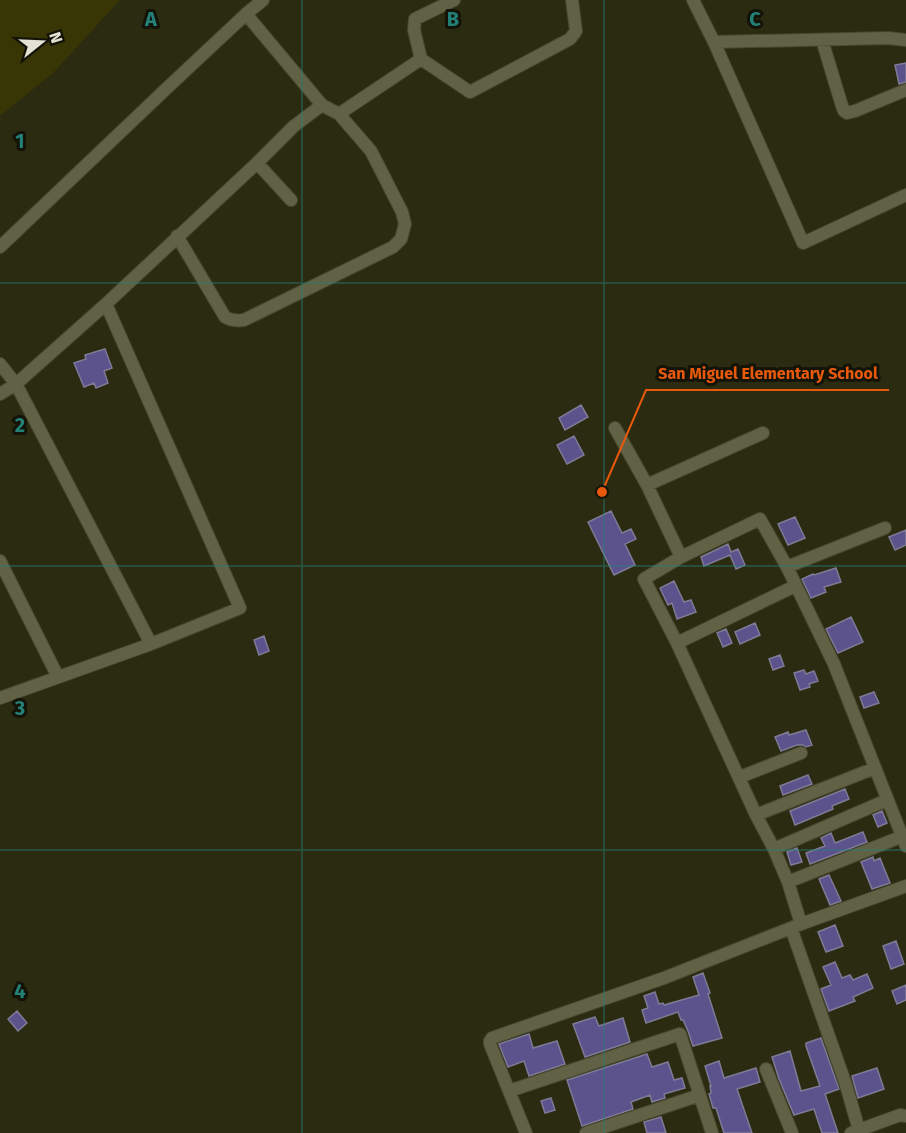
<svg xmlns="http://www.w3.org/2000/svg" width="906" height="1133" font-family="'Fira Sans',sans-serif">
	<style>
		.green { fill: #383604 }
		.building { fill: #5c528c; stroke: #7e7b96; stroke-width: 1.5 }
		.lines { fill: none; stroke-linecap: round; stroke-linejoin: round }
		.street-casing { stroke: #484830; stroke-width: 14 }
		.street { stroke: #616145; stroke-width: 12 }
		.grid { fill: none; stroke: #248178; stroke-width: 1.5; stroke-opacity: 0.55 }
		.grid-label { font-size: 20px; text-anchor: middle; font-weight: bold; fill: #248178; stroke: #131308; stroke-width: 6; stroke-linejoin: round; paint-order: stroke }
		.leader { fill: none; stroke: #e8590c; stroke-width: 2 }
		.callout-dot { fill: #e8590c; stroke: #131308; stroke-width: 2 }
		.callout-label { font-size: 16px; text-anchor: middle; font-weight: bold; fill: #e8590c; stroke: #131308; stroke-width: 6; stroke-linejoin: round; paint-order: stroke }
	</style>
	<rect width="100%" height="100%" fill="#2b2b11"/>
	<path class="green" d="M0,0H120L53,73L0,116Z"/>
	<path class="building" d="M906,63V82L899,84L895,65Z
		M105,349L112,368L104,371L108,383L96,388L94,383L84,387L74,363L86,359L85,355Z
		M581,405L588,417L565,430L559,418Z
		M574,436L584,455L567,464L557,445Z
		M611,511L622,533L631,529L636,539L625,544L635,565L614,575L588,522Z
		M795,517L805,538L788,545L778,524Z
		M906,530V545L895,550L889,537Z
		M728,544L731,552L738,549L745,565L736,569L730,555L704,566L701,557Z
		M836,568L841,582L824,587L826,592L811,598L802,579L813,574L814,575Z
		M674,581L684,602L691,600L696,612L677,619L672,603L668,605L660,588Z
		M851,617L863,642L838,653L826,629Z
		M755,623L760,635L740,644L735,632Z
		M726,629L732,643L723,647L717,633Z
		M264,636L269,651L259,655L254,640Z
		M780,655L784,666L773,670L769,659Z
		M804,670L806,674L814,671L818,681L809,684L810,687L800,690L794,673Z
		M874,692L879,703L864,708L860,697Z
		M806,730L812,745L806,747L803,745H797L781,751L775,737L788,732L789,735Z
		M808,775L812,784L783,795L780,786Z
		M845,789L849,799L832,806L833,809L795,825L790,811Z
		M882,811L887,823L878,827L873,815Z
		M863,832L867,842L810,864L806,853L825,846L821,838L831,833L835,843Z
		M797,848L802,862L791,865L787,852Z
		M873,857L874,861L880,858L890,883L872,889L861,862Z
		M829,875L841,901L830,905L819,879Z
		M835,925L843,946L826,952L818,932Z
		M896,941L904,964L891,969L883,946Z
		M835,962L842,978L850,975L853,980L867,974L873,988L853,997L855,1001L829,1011L821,989L831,985L823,967Z
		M703,973L710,993L708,994L722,1038L693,1046L688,1031L683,1020H681L678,1012L646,1023L642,1010L648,1008L644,996L655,992L659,1004L663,1003L664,1005L699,995L693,977Z
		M906,985V1000L897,1004L892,991Z
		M17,1011L27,1023L18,1031L8,1019Z
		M595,1017L599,1026L623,1018L630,1042L585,1057L573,1024Z
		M529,1034L533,1048L557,1041L565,1064L529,1076L524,1061L508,1067L499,1044Z
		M821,1038L839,1089L825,1094L838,1133H822L814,1109L794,1115L779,1079L772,1057L790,1051L801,1091L820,1086L806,1046V1043Z
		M647,1054L652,1067L668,1062L674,1080L682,1078L685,1088L664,1094L665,1098L652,1102L650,1095L631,1102L633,1109L582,1126L567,1080Z
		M719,1061L724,1078L756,1068L760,1082L737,1089L752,1133H724L716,1108H713L709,1094L711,1093L710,1086H711L705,1066Z
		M877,1068L884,1089L858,1098L852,1076Z
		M551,1098L555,1110L545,1113L541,1101Z
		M661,1117L666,1133H647L644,1122Z"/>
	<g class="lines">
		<defs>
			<path id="street" d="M454,0L415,19L414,30L421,59L470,92L570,39L576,31L572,0
				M693,0L714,42L803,243L906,195
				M822,40L842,106L844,111L847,113L855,111L906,90
				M714,42L888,38L906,40
				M339,114L421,59
				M257,163L291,200
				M177,236L225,317C232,321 237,321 244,320L393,247L401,239L405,224L402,212L371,151L339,114L322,105L246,14
				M0,247L167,88L246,14L263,0
				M0,364L16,384L151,644
				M0,394L16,384L106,304L257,163L294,126L322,105
				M615,428L647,485L681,557
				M647,485L763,433
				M0,561L58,677
				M787,567L885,528
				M677,643L795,586
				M0,698L151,644L240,608L106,304
				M740,777L801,753
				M756,815L875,768
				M774,849L887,800
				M788,882L903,836
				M801,924L788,882L774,849L756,815L677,643L644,579L681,557L760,519L787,567L834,664L906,846
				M791,928L846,1085L859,1130L851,1133
				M766,1069L792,1133
				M509,1091L680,1034L712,1133
				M859,1130L900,1115L906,1116
				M526,1133L490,1044V1041L492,1038L664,978L801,924L906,886
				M586,1133L700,1095"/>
		</defs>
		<use href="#street" class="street-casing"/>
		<use href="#street" class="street"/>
	</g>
	<path class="grid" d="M302,0V1133M604,0V1133M0,283H906M0,566H906M0,850H906"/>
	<g class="grid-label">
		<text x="151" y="26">A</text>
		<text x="453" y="26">B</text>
		<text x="755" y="26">C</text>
		<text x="20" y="148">1</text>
		<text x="20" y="432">2</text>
		<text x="20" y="715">3</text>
		<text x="20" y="998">4</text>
	</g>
	<path class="leader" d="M602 492L646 390H889"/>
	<circle class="callout-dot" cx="602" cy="492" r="6"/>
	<g class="callout-label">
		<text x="768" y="379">San Miguel Elementary School</text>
	</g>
	<g transform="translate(42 42) rotate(72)" stroke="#131308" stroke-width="4.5" paint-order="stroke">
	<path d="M0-4.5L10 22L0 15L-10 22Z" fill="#e2e3d3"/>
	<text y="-9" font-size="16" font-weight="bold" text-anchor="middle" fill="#e2e3d3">N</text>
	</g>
</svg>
